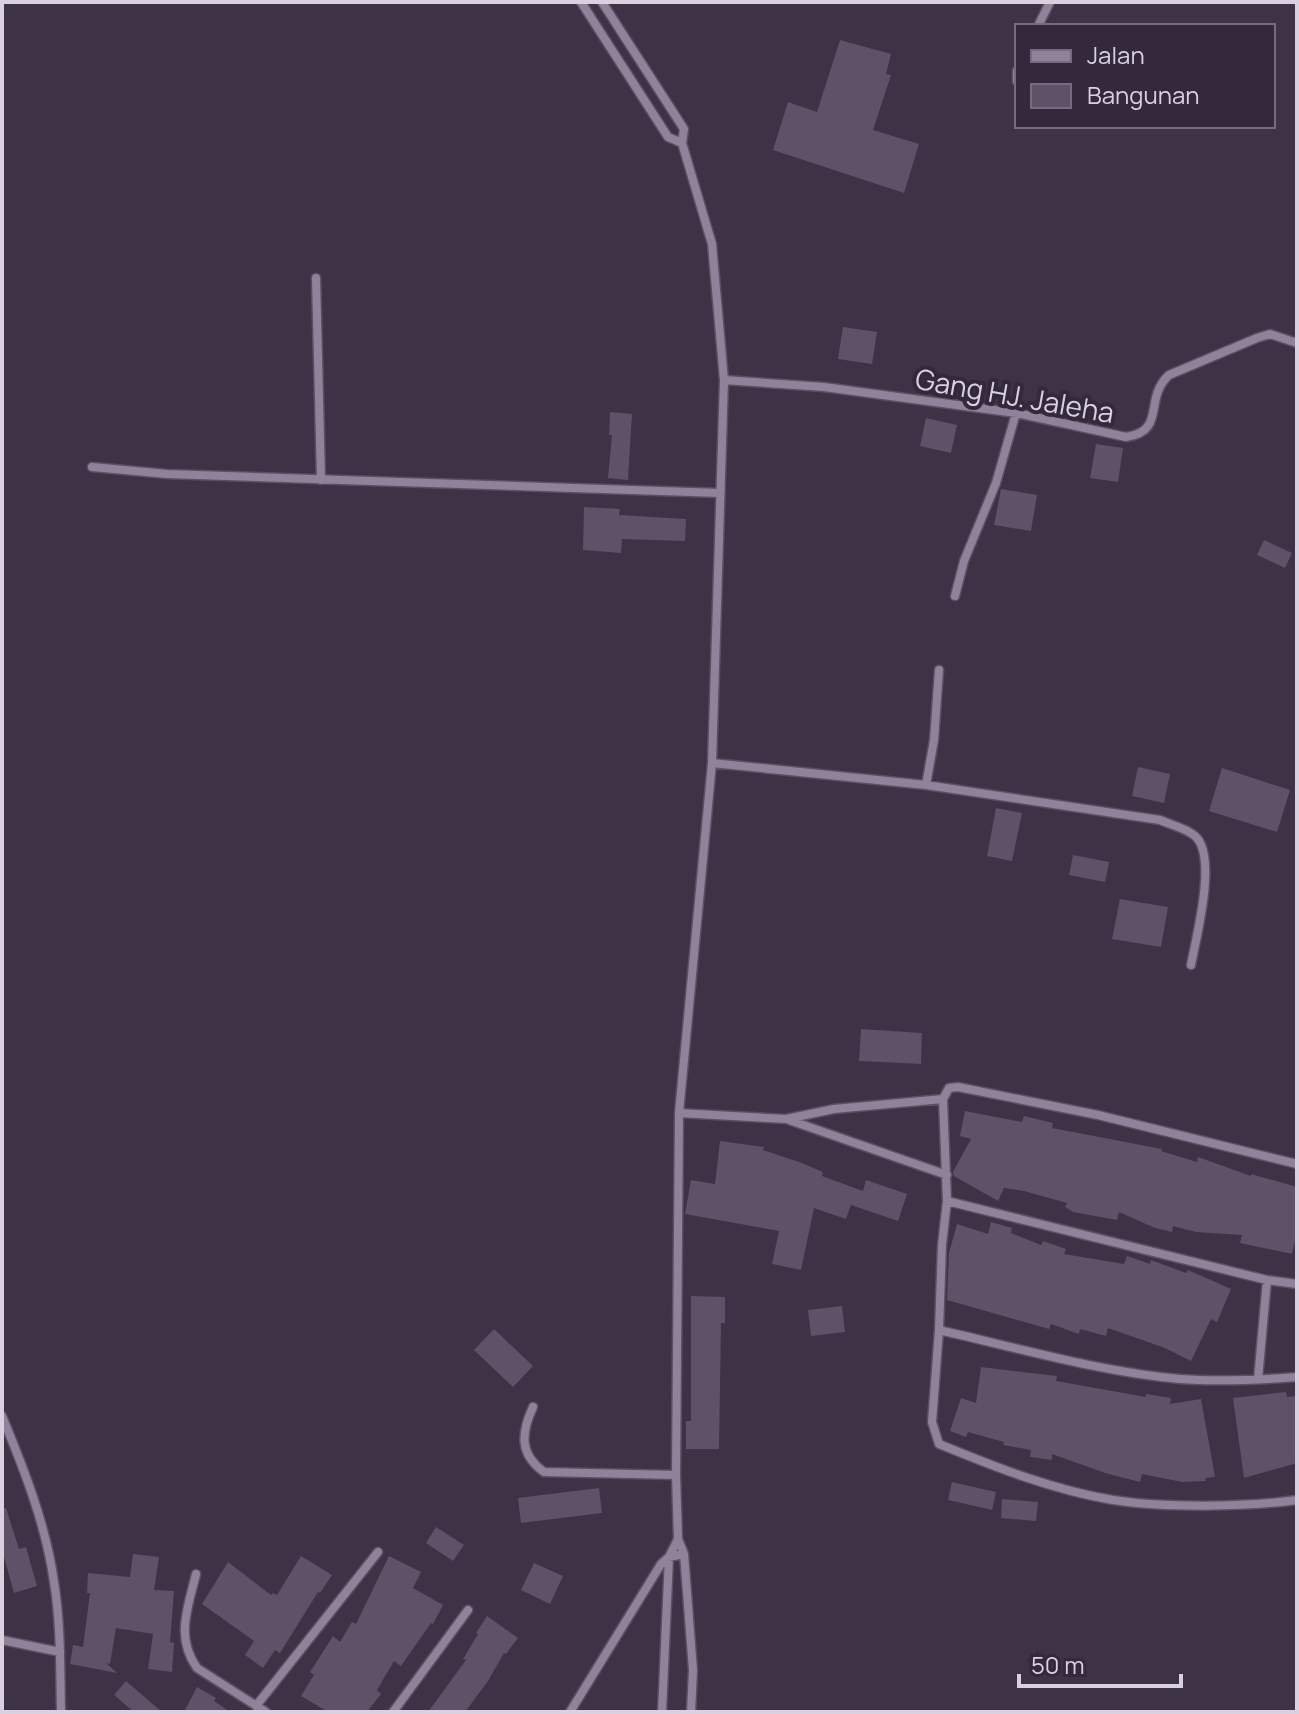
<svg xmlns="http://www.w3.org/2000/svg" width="1299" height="1714" font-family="Manrope,sans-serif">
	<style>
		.building { fill: #5f5168 }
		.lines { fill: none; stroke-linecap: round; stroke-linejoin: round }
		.street-casing { stroke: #5b5062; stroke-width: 11 }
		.street { stroke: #90829a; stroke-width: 8 }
		.labels { text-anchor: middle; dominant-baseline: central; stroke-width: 8; stroke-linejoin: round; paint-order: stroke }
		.street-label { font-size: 28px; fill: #d9d1df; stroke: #34283c }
	</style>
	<rect width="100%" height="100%" fill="#3e3246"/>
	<path class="building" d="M840,40L891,54L886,74L891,75L873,130L919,144L904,193L773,150L788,102L817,112Z
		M843,327L877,332L872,364L838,359Z
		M610,412L632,414L628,480L608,478L612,435H609Z
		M926,418L957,425L951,453L920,446Z
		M1096,444L1123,448L1118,482L1090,478Z
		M1001,489L1037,495L1031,531L994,525Z
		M584,507L620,509L619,515L686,519L685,541L622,539L621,553L583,550Z
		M1264,540L1292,553L1285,568L1257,555Z
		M1138,767L1170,774L1164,803L1132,796Z
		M1222,768L1290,790L1277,832L1209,811Z
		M996,808L1022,813L1012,861L987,856Z
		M1073,855L1109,862L1105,882L1069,875Z
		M1120,899L1168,907L1161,947L1112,939Z
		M861,1029L922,1033L921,1064L859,1061Z
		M965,1111L1022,1122L1024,1116L1053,1123L1052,1128L1162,1149L1161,1151L1197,1162L1198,1157L1251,1176V1174L1297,1187V1232L1292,1254L1240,1243L1242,1235L1196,1232L1173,1226L1172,1232L1155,1228L1119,1212L1117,1220L1073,1212L1065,1207L1067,1203L1024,1191L1004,1188L998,1201L954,1176L953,1172L971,1139L960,1136Z
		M720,1141L764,1147L763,1150L799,1162L823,1172L822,1176L863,1191L866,1180L907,1194L898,1221L851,1205L846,1219L814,1208L801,1270L772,1264L779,1231L685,1214L691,1180L715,1184Z
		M991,1222L1012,1228L1011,1233L1041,1245L1043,1241L1066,1249L1064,1254L1124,1264L1127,1256L1150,1264L1151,1260L1186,1273L1188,1270L1231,1289L1217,1322L1211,1319L1191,1361L1165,1348L1108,1328L1106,1336L1080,1329L1079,1334L1051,1324L1049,1329L947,1300L949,1253L957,1224L988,1234Z
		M691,1296L725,1297V1323H721L719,1449H686V1421H691Z
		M842,1306L845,1332L811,1336L808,1310Z
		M494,1329L533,1366L513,1387L474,1350Z
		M981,1367L1057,1376L1056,1381L1146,1397V1394L1171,1398L1170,1404L1201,1399L1215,1477L1205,1478L1206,1481L1182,1482L1142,1474L1140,1482L1105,1473L1052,1454V1460L1030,1457L1031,1450L1003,1445L1004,1442L968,1432L966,1437L950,1431L961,1398L976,1403Z
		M1286,1392L1287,1397L1297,1396V1463L1244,1478L1233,1398Z
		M952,1482L996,1492L992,1510L948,1500Z
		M599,1488L602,1513L521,1523L518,1498Z
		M1002,1499L1038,1502L1036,1521L1001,1518Z
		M2,1508H6L19,1549L26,1547L37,1586L14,1593L2,1550Z
		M436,1527L464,1545L453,1561L426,1543Z
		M133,1554L159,1557L154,1590L174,1591L170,1642L174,1643L172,1672L148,1669L153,1634L116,1628L110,1664L106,1663L117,1673L70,1664L73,1645L83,1647L90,1593H87L88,1573L130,1577Z
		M301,1556L332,1575L320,1593L318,1592L280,1653L275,1650L263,1668L245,1655L254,1641L202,1604L228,1562L271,1595L273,1593L277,1595Z
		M389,1556L421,1572L413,1588L443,1605L433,1624L431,1623L401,1666L394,1661L377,1690L381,1694L367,1712H328L301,1696L314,1675L310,1672L333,1636L340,1642L352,1622L356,1624Z
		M534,1563L563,1576L550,1604L521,1590Z
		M487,1616L518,1638L506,1654L504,1653L488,1681L465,1712H428L466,1660L463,1659L478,1634L476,1633Z
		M126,1681L162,1712H134L114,1695Z
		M197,1687L216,1698L214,1701L230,1712H184Z"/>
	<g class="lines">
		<defs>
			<path id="street" d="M581,2L668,137L682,143
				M602,2L684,129L682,143L712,244L724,380L712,763L679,1113L676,1475L678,1539L684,1554L693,1670L691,1712
				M1038,26L1050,2
				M1017,71V81
				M316,278L321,480
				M724,380L824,387L1016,413L1126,437C1167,431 1143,399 1169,375L1257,338L1270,334L1297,343
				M92,467L167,474L720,493
				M955,596L964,561L996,483L1016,413
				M712,763L926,785L1160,820C1171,825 1186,828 1195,836C1218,856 1196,938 1191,965
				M926,785L934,740L939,670
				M679,1113L786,1119L834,1109L943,1099
				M789,1120L947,1175
				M1297,1164L1098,1115L958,1087L949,1088L943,1099L947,1201L942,1245L939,1330L932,1422L939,1444C995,1467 1053,1490 1113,1500C1165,1508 1245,1507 1297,1500
				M947,1201L1267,1280L1297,1284
				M939,1330C1018,1348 1101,1372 1180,1379C1219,1382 1258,1380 1297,1377
				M1258,1379L1267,1280
				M533,1407C521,1433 519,1454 544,1472L676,1475
				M2,1416C24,1469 46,1525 54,1582C61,1624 60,1669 61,1712
				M196,1574C188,1608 175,1637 197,1668L266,1712
				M2,1640L60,1652
				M256,1706L378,1552
				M393,1712L468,1610
				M570,1712L661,1564L669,1557L684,1554
				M662,1712L669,1557L678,1539"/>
		</defs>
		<use href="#street" class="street-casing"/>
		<use href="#street" class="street"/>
	</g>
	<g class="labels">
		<g class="street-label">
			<text transform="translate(1015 395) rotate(10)">Gang HJ. Jaleha</text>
		</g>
	</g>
	<rect width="1299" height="1714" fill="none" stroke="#d9d1df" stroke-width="8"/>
	<rect x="1015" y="24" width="260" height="104" fill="#34283c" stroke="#766c7d" stroke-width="2"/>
	<rect x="1031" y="50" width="40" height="12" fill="#90829a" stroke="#766c7d" stroke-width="2"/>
	<text x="1087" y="64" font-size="24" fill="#d9d1df">Jalan</text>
	<rect x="1031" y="84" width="40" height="24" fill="#5f5168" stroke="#766c7d" stroke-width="2"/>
	<text x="1087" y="104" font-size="24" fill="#d9d1df">Bangunan</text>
	<path d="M1019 1674v12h162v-12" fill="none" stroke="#d9d1df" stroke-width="4"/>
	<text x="1031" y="1674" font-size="24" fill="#d9d1df" stroke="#34283c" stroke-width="6" paint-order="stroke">50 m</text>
</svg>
